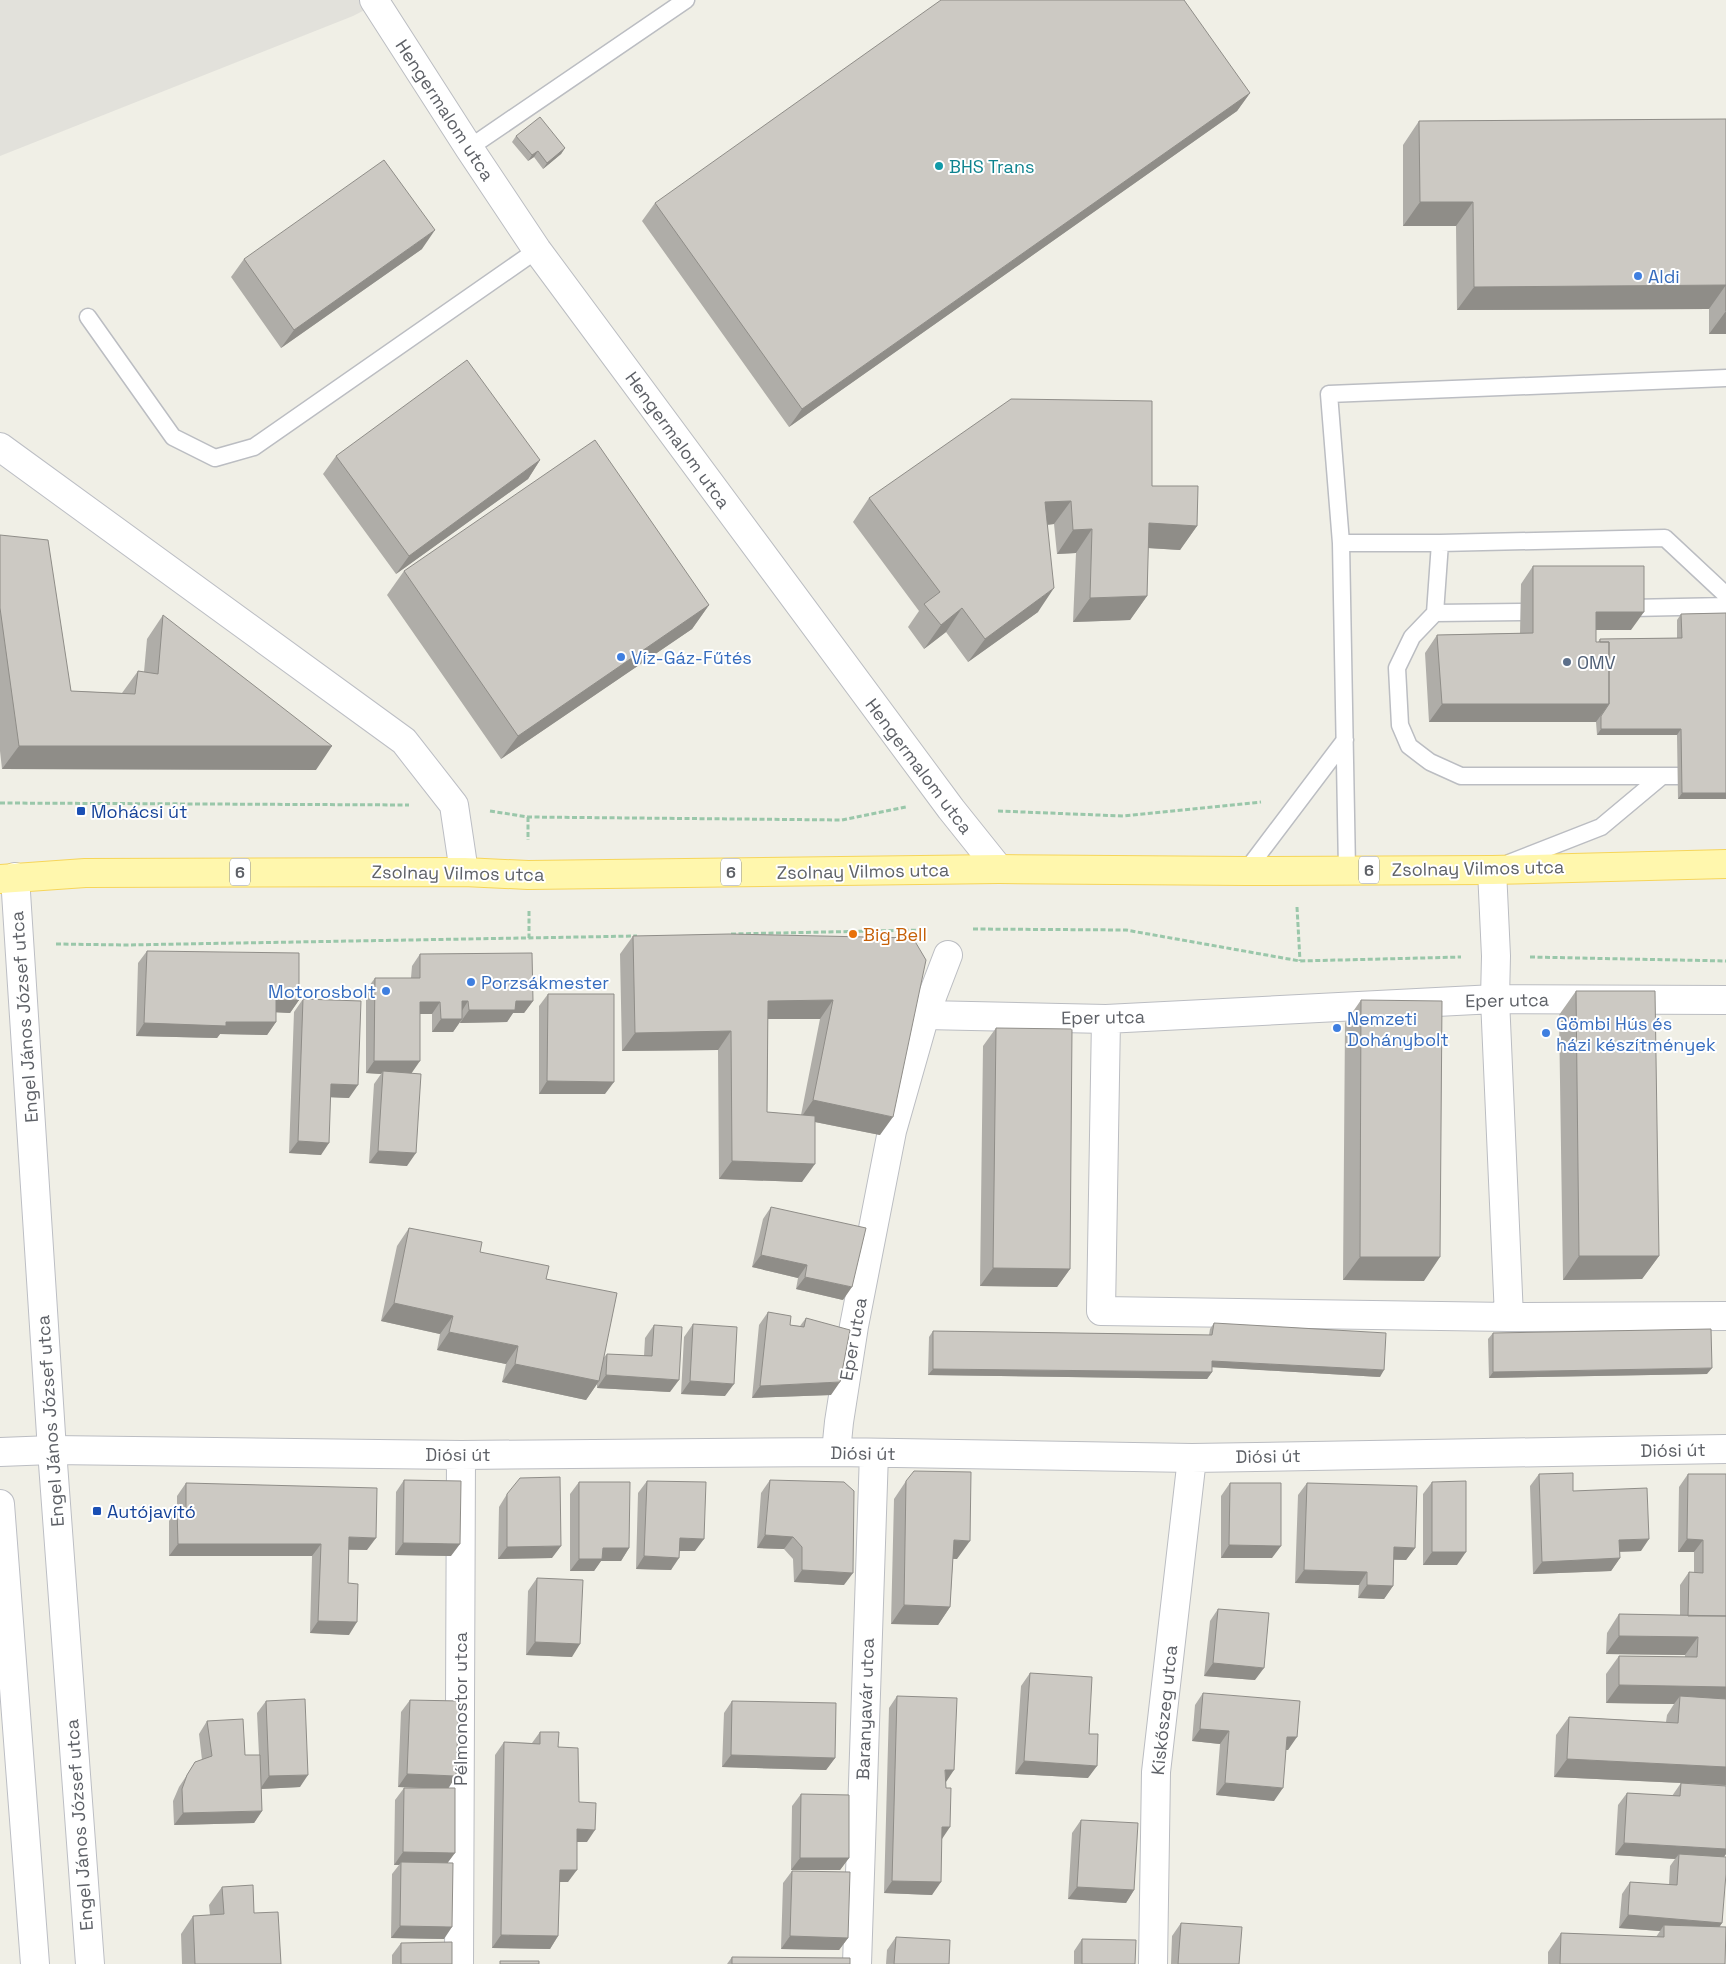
<svg xmlns="http://www.w3.org/2000/svg" width="1726" height="1964" font-family="'Space Grotesk',sans-serif">
	<style>
		.industrial { fill: #e2e1db }
		.lines { fill: none; stroke-linecap: round; stroke-linejoin: round }
		.lane-casing { stroke: #bbbdc2; stroke-width: 19 }
		.street-casing { stroke: #bbbdc2; stroke-width: 30 }
		.secondary-casing { stroke: #bcbec4; stroke-width: 30 }
		.primary-casing { stroke: #f6d55a; stroke-width: 30 }
		.path { stroke: #9ac7aa; stroke-width: 3; stroke-dasharray: 5 2.5; stroke-linecap: butt }
		.lane { stroke: #fff; stroke-width: 16 }
		.street { stroke: #fff; stroke-width: 28 }
		.secondary { stroke: #fff; stroke-width: 28 }
		.primary { stroke: #fff7ad; stroke-width: 28 }
		.wall { fill: #afada8; fill-rule: evenodd }
		.shaded-wall { fill: #8f8d88 }
		.building { fill: #ccc9c3; stroke: #8f8d88 }
		.culture-dot { fill: #0f9aa8; stroke: #fff; stroke-width: 2 }
		.shop-dot { fill: #3f7fe0; stroke: #fff; stroke-width: 2 }
		.service-dot { fill: #5c6f8a; stroke: #fff; stroke-width: 2 }
		.transit-dot { fill: #1a4fb4; stroke: #fff; stroke-width: 2 }
		.food-dot { fill: #e8710a; stroke: #fff; stroke-width: 2 }
		.labels { text-anchor: middle; dominant-baseline: central; stroke-width: 4; stroke-linejoin: round; paint-order: stroke }
		.shield { fill: #fff; stroke: #8e9095; stroke-width: 1 }
		.shield-label { font-size: 16px; font-weight: bold; fill: #5e6167 }
		.street-label { font-size: 18px; fill: #5e6167; stroke: #fff }
		.culture-label { font-size: 18px; fill: #0d838f; stroke: #fff; text-anchor: start }
		.shop-label { font-size: 18px; fill: #366cbe; stroke: #fff; text-anchor: start }
		.service-label { font-size: 18px; fill: #4e5e75; stroke: #fff; text-anchor: start }
		.transit-label { font-size: 18px; fill: #164399; stroke: #fff; text-anchor: start }
		.food-label { font-size: 18px; fill: #c56008; stroke: #fff; text-anchor: start }
	</style>
	<rect width="100%" height="100%" fill="#f0efe6"/>
	<path class="industrial" d="M0,0H384L353,16L0,156Z"/>
	<g class="lines">
		<defs>
			<path id="lane" d="M469,148L686,0
				M88,317L173,437L215,458L254,447L537,250
				M1341,543H1440L1665,538L1726,595
				M1440,543L1435,613L1412,637L1397,668L1400,725L1409,746L1430,762L1461,776H1726
				M1631,608L1726,606
				M1435,613L1521,612
				M1509,863L1601,827L1662,776
				M1347,870L1341,543L1329,394L1726,378
				M1246,871L1345,740"/>
			<path id="street" d="M374,0L469,148L537,250L951,809L999,869
				M1492,870L1496,956L1495,999L1509,1317
				M925,1015L948,955
				M1106,1019L1101,1311L1509,1317L1726,1316
				M0,1452L52,1450L461,1455L836,1452L1192,1458L1726,1449
				M836,1452L839,1422L854,1326L892,1131L925,1015L1106,1019L1495,999L1726,1000
				M459,1964L461,1455
				M857,1964L874,1453
				M1153,1964L1156,1772L1192,1458"/>
			<path id="secondary" d="M0,447L404,741L454,805L464,872
				M15,877L52,1450L90,1964
				M0,1504L35,1964"/>
			<path id="primary" d="M0,879L85,873L464,872L528,875L999,869L1246,871L1492,870L1726,864"/>
		</defs>
		<use href="#lane" class="lane-casing"/>
		<use href="#street" class="street-casing"/>
		<use href="#secondary" class="secondary-casing"/>
		<use href="#primary" class="primary-casing"/>
		<path class="path" d="M0,803L409,805
			M490,811L528,817L842,820L906,807
			M998,811L1123,816L1261,802
			M528,817V840
			M1297,907L1300,961
			M529,911V938
			M973,929L1126,930L1300,961L1461,957
			M731,934L922,930
			M56,944L125,945L637,936
			M1530,957L1726,961"/>
		<use href="#lane" class="lane"/>
		<use href="#street" class="street"/>
		<use href="#secondary" class="secondary"/>
		<use href="#primary" class="primary"/>
	</g>
	<path class="wall" d="M1250,93L1237,111L789,427L642,221L655,203Z
		M1726,119V334H1709V309L1457,310L1456,226H1403V145L1419,121Z
		M516,136L565,148L561,154L543,169L534,157L528,161L512,142Z
		M422,249L281,348L231,277L244,259Z
		M336,456L540,460L528,479L396,574L323,474Z
		M1152,486L1197,526L1180,550L1148,548L1147,596L1130,620L1073,622L1076,553L1057,554L1054,524L1048,525L1038,612L968,662L946,632L924,649L908,627L919,611L853,522L869,498Z
		M0,535L71,691L122,693L138,671L144,672L147,639L163,615L316,770L2,769L0,751Z
		M1533,566L1631,630H1596V642H1598L1600,639L1677,638V620L1681,614L1726,613V799H1678L1677,735H1597L1596,722H1429L1425,653L1437,635L1520,633L1521,584Z
		M404,571L709,605L692,629L501,759L387,595Z
		M633,936L913,938L880,1135L815,1122L802,1182L719,1179L718,1050L622,1051L620,954ZM768,1019H820L801,1115L767,1112Z
		M147,951L299,1000L290,1013L276,1012V1022L267,1035L220,1034L217,1038L136,1036L138,963Z
		M420,954L533,1001L524,1013H513L507,1022L460,1023V1022L453,1032H432V1014H420L411,1074L407,1166L369,1163L374,1084L381,1074L366,1073V990L375,978H411L412,966Z
		M1576,991L1659,1256L1642,1279L1563,1280L1559,1015Z
		M548,994L605,1094H539V1006Z
		M303,999L349,1098L331,1097L321,1155L289,1153L294,1012Z
		M1361,1000L1424,1281L1343,1280L1345,1023Z
		M996,1028L1070,1269L1057,1287L980,1286L983,1046Z
		M771,1207L843,1300L796,1289L798,1278L752,1267L763,1219Z
		M409,1228L480,1252L546,1279L604,1357L607,1354L644,1356L645,1338L654,1325L670,1392L597,1388V1384L586,1400L502,1382L506,1364L437,1350L440,1334L381,1321L397,1246Z
		M768,1312L790,1325L800,1326L806,1318L831,1395L752,1398L759,1325Z
		M1214,1323L1380,1377L1212,1367V1372L1207,1379L928,1375L929,1337L933,1331L1209,1335L1210,1329Z
		M693,1324L725,1396L681,1394L684,1337Z
		M1493,1333L1707,1374L1489,1378L1488,1339Z
		M1539,1474L1573,1491L1641,1551L1619,1552L1620,1558L1611,1571L1533,1574L1530,1486Z
		M1688,1474H1726V1854L1724,1857L1722,1923L1719,1927L1725,1964H1548V1952L1561,1933L1656,1937L1660,1931L1619,1928L1622,1894L1630,1882L1669,1885L1670,1866L1675,1859L1615,1855L1618,1805L1627,1793L1672,1796L1681,1783L1554,1777L1556,1735L1569,1717L1666,1722L1667,1715L1674,1704L1606,1703V1674L1619,1656L1685,1657V1655L1606,1654L1607,1633L1619,1614L1680,1615V1585L1689,1572L1694,1573V1552H1678L1679,1487Z
		M404,1480L451,1556L395,1555L396,1492Z
		M770,1480L844,1585L794,1582L793,1559L784,1549L757,1548L761,1493Z
		M647,1481L695,1551H679L671,1570L636,1569L638,1493Z
		M906,1481L957,1559H953L950,1607L938,1625L891,1624L894,1499Z
		M579,1482L629,1548L621,1561H601L594,1571H570V1494Z
		M1432,1482L1457,1565H1423V1494Z
		M186,1483L367,1550H349L348,1583L349,1635L310,1633L312,1556H169V1521L177,1509V1496Z
		M1230,1483L1272,1558H1221V1496Z
		M1307,1483L1415,1548L1406,1560H1394L1393,1586L1384,1599L1358,1598L1359,1585L1295,1583L1298,1495Z
		M507,1494L552,1558L498,1559L499,1507Z
		M537,1578L572,1657L526,1655L528,1591Z
		M1218,1609L1255,1680L1204,1676L1210,1621Z
		M1030,1673L1089,1734L1088,1778L1015,1774L1021,1686Z
		M1203,1693L1288,1750H1286L1274,1801L1216,1795L1220,1744L1192,1741L1195,1705Z
		M897,1696L946,1782L942,1839L932,1895L884,1893L889,1708Z
		M410,1700L448,1788V1862L444,1939L391,1938L392,1874L399,1865H394L395,1800L404,1788H426L398,1787L401,1712Z
		M266,1701L300,1787L261,1789L262,1811L254,1823L174,1825L173,1801L179,1787L187,1775L195,1762L202,1760L199,1734L207,1721L245,1755H259L257,1713Z
		M732,1701L835,1758L826,1770L722,1767L724,1713Z
		M540,1732L558,1747L579,1802L587,1842H577L568,1882H559L558,1936L550,1949L492,1948L495,1755L504,1742L532,1743Z
		M801,1794L849,1858L840,1870H791L792,1806Z
		M1081,1820L1134,1890L1126,1903L1068,1899L1072,1833Z
		M792,1871L848,1938L839,1950L781,1949L783,1883Z
		M222,1887L254,1913L281,1964H182L181,1934L193,1916L210,1915L209,1905Z
		M1181,1923L1239,1964H1171L1172,1936Z
		M896,1937L949,1964H886L887,1950Z
		M1082,1939L1135,1964H1074V1951Z
		M401,1943L452,1964H392V1955Z
		M732,1957V1964H727Z"/>
	<path class="shaded-wall" d="M1250,93L1237,111L789,427L802,409Z
		M565,148L561,154L543,169L547,163Z
		M538,151L534,157L528,161L532,155Z
		M1420,202H1473L1456,226H1403Z
		M435,230L422,249L281,348L294,330Z
		M1726,285L1709,309L1457,310L1474,287Z
		M1726,311V334H1709Z
		M540,460L528,479L396,574L409,556Z
		M1071,501L1054,524L1029,526L1045,502Z
		M1149,523L1197,526L1180,550L1132,547Z
		M1092,529L1076,553L1057,554L1073,530Z
		M1054,588L1038,612L968,662L985,639Z
		M1147,596L1130,620L1073,622L1090,598Z
		M709,605L692,629L501,759L518,736Z
		M962,608L946,632L924,649L941,625Z
		M1596,612H1644L1631,630H1583Z
		M1442,704H1609L1596,722H1429Z
		M1601,729H1681L1677,735H1597Z
		M19,746H332L316,770L2,769Z
		M1682,793H1726V799H1678Z
		M276,1000H299L290,1013L268,1012Z
		M833,1000L820,1019H755L768,1001Z
		M462,1001H468L460,1014Z
		M516,1001H533L524,1013H513L507,1022L460,1023L469,1010Z
		M420,1002H440L432,1014H411Z
		M441,1019H462L453,1032H432Z
		M226,1022H276L267,1035L220,1034L217,1038L136,1036L144,1023Z
		M731,1031L718,1050L622,1051L635,1033Z
		M374,1061H420L411,1074L383,1071L381,1074L366,1073Z
		M547,1081L614,1082L605,1094H539Z
		M331,1084L358,1085L349,1098L323,1097Z
		M813,1100L893,1117L880,1135L800,1119Z
		M298,1141L329,1143L321,1155L289,1153Z
		M378,1151L416,1153L407,1166L369,1163Z
		M732,1161L815,1164L802,1182L719,1179Z
		M761,1255L807,1265L798,1278L752,1267Z
		M1579,1256H1659L1642,1279L1563,1280Z
		M1360,1257H1440L1424,1281L1343,1280Z
		M993,1268L1070,1269L1057,1287L980,1286Z
		M805,1277L852,1287L843,1300L796,1289Z
		M394,1303L453,1316L440,1334L381,1321Z
		M449,1332L518,1346L506,1364L437,1350Z
		M1212,1361L1384,1370L1380,1377L1208,1367Z
		M515,1364L599,1381L586,1400L502,1382Z
		M1712,1368L1707,1374L1489,1378L1493,1372Z
		M933,1369L1212,1372L1207,1379L928,1375Z
		M606,1375L679,1380L670,1392L597,1388Z
		M690,1381L734,1384L725,1396L681,1394Z
		M840,1382L831,1395L752,1398L760,1386Z
		M765,1535L793,1537L784,1549L757,1548Z
		M349,1537L376,1538L367,1550L341,1549Z
		M680,1538L704,1539L695,1551H671Z
		M1649,1539L1641,1551L1610,1552L1619,1540Z
		M1687,1539L1703,1540L1694,1552H1678Z
		M954,1540L970,1541L957,1559L941,1558Z
		M403,1543L460,1544L451,1556L395,1555Z
		M178,1544H321L312,1556H169Z
		M1229,1545L1281,1546L1272,1558H1221Z
		M561,1546L552,1558L498,1559L507,1547Z
		M1394,1547L1415,1548L1406,1560L1386,1559Z
		M603,1548H629L621,1561H601L594,1571H570L579,1559Z
		M1432,1552H1466L1457,1565H1423Z
		M644,1556L679,1558L671,1570L636,1569Z
		M1620,1558L1611,1571L1533,1574L1542,1562Z
		M802,1570L853,1573L844,1585L794,1582Z
		M1304,1570L1367,1572L1359,1585L1295,1583Z
		M1367,1585L1393,1586L1384,1599L1358,1598Z
		M904,1605L950,1607L938,1625L891,1624Z
		M318,1621L357,1622L349,1635L310,1633Z
		M1619,1636L1698,1637L1685,1655L1606,1654Z
		M535,1642L580,1644L572,1657L526,1655Z
		M1213,1663L1264,1668L1255,1680L1204,1676Z
		M1619,1685L1726,1687V1705L1680,1696L1674,1704L1606,1703Z
		M1200,1729L1229,1731L1220,1744L1192,1741Z
		M1287,1737H1297L1288,1750L1278,1749Z
		M731,1755L835,1758L826,1770L722,1767Z
		M1567,1759L1726,1767V1785L1554,1777Z
		M1024,1761L1097,1766L1088,1778L1015,1774Z
		M945,1770H954L946,1782Z
		M407,1774L456,1776L448,1789L398,1787Z
		M308,1775L300,1787L260,1789L269,1776Z
		M1225,1783L1283,1788L1274,1801L1216,1795Z
		M262,1811L254,1823L174,1825L183,1813Z
		M942,1827H950L942,1839Z
		M577,1829L595,1830L587,1842H568Z
		M1624,1843L1726,1849V1854L1720,1862L1679,1854L1675,1859L1615,1855Z
		M403,1852L455,1853L446,1865L401,1862L399,1865H394Z
		M800,1858H849L840,1870H791Z
		M560,1870H577L568,1882H551Z
		M892,1881L941,1882L932,1895L884,1893Z
		M1077,1887L1134,1890L1126,1903L1068,1899Z
		M1628,1915L1722,1923L1714,1935L1664,1925L1660,1931L1619,1928Z
		M400,1926L452,1927L444,1939L391,1938Z
		M501,1935L558,1936L550,1949L492,1948Z
		M790,1936L848,1938L839,1950L781,1949Z"/>
	<path class="building" d="M941,0H1184L1250,93L802,409L655,203Z
		M540,117L565,148L547,163L538,151L532,155L516,136Z
		M1726,119V311V285L1474,287L1473,202H1420L1419,121Z
		M384,160L435,230L294,330L244,259Z
		M467,360L540,460L409,556L336,456Z
		M1011,399L1152,401V486H1198L1197,526L1149,523L1147,596L1090,598L1092,529L1073,530L1071,501L1045,502L1054,588L985,639L962,608L941,625L924,604L940,592L869,498Z
		M595,440L709,605L518,736L404,571Z
		M0,535L48,540L71,691L135,694L138,671L158,674L163,615L332,746H19L0,608Z
		M1533,566H1644V612H1596V642H1609V704H1442L1437,635L1533,633Z
		M1726,613V793H1682L1681,729H1601V716L1609,704V642H1600V639L1682,638L1681,614Z
		M729,934L913,938L926,960L893,1117L813,1100L833,1000L768,1001L767,1112L815,1116V1164L732,1161L731,1031L635,1033L633,936Z
		M147,951L299,953V1000H276V1022H226V1026L144,1023Z
		M532,953L533,1001H516L515,1010H469L468,1001H462V1019H441L440,1002H420V1061H374L375,978H420V954Z
		M1576,991H1655L1659,1256H1579Z
		M548,994H614V1082L547,1081Z
		M303,999L361,1001L358,1085L331,1084L329,1143L298,1141Z
		M1361,1000L1442,1001L1440,1257H1360Z
		M996,1028L1072,1029L1070,1269L993,1268Z
		M383,1071L421,1074L416,1153L378,1151Z
		M771,1207L866,1228L852,1287L805,1277L807,1265L761,1255Z
		M409,1228L482,1242L480,1252L549,1266L546,1279L617,1293L599,1381L515,1364L518,1346L449,1332L453,1316L394,1303Z
		M768,1312L791,1316L790,1325L804,1327L806,1318L850,1330L840,1382L760,1386Z
		M1214,1323L1386,1333L1384,1370L1212,1361V1372L933,1369V1331L1212,1335Z
		M693,1324L737,1327L734,1384L690,1381Z
		M654,1325L682,1327L679,1380L606,1375L607,1354L652,1356Z
		M1711,1329L1712,1368L1493,1372V1333Z
		M914,1471L971,1472L970,1541L954,1540L950,1607L904,1605L906,1481Z
		M1573,1473V1491L1647,1488L1649,1539L1619,1540L1620,1558L1542,1562L1539,1474Z
		M1688,1474H1726V1616H1688L1689,1572L1703,1573V1540L1687,1539Z
		M560,1477L561,1546L507,1547V1494L520,1478Z
		M404,1480L461,1481L460,1544L403,1543Z
		M770,1480L844,1482L854,1491L853,1573L802,1570V1547L793,1537L765,1535Z
		M647,1481L706,1482L704,1539L680,1538L679,1558L644,1556Z
		M1466,1481V1552H1432V1482Z
		M579,1482H630L629,1548H603L602,1559H579Z
		M186,1483L377,1488L376,1538L349,1537L348,1583L358,1584L357,1622L318,1621L321,1544H178L177,1509H186Z
		M1230,1483H1281V1546L1229,1545Z
		M1307,1483L1417,1486L1415,1548L1394,1547L1393,1586L1367,1585V1572L1304,1570Z
		M537,1578L583,1580L580,1644L535,1642Z
		M1218,1609L1269,1613L1264,1668L1213,1663Z
		M1619,1614L1726,1616V1687L1619,1685V1656L1697,1657L1698,1637L1619,1636Z
		M1030,1673L1092,1677L1089,1734H1098L1097,1766L1024,1761Z
		M1203,1693L1300,1701L1297,1737H1287L1283,1788L1225,1783L1229,1731L1200,1729Z
		M897,1696L957,1698L954,1770H945L946,1788H951L950,1827H942L941,1882L892,1881Z
		M1680,1696L1726,1699V1767L1567,1759L1569,1717L1678,1723Z
		M305,1699L308,1775L269,1776L266,1701Z
		M410,1700L459,1701L456,1776L407,1774Z
		M732,1701L836,1703L835,1758L731,1755Z
		M243,1719L245,1755H260L262,1811L183,1813L182,1789L187,1775L195,1762L212,1756L207,1721Z
		M540,1732H559L558,1747L578,1748L579,1802L596,1803L595,1830L577,1829V1870H560L558,1936L501,1935L504,1742L540,1744Z
		M1681,1783L1726,1786V1849L1624,1843L1627,1793L1680,1796Z
		M404,1788H455V1853L403,1852Z
		M801,1794L849,1795V1858H800Z
		M1081,1820L1138,1823L1134,1890L1077,1887Z
		M1679,1854L1726,1857V1874L1722,1923L1628,1915L1630,1882L1677,1885Z
		M401,1862L453,1863L452,1927L400,1926Z
		M792,1871L850,1872L848,1938L790,1936Z
		M253,1885L254,1913L278,1912L281,1964H195L193,1916L224,1914L222,1887Z
		M1181,1923L1242,1927L1239,1964H1178Z
		M1664,1925L1726,1927L1725,1964H1560L1561,1933L1664,1937Z
		M896,1937L950,1940L949,1964H894Z
		M1082,1939L1136,1940L1135,1964H1082Z
		M452,1942V1964H401V1943Z
		M732,1957L850,1958V1964H732Z
		M500,1961H539V1964H500Z"/>
	<circle class="culture-dot" cx="939" cy="166" r="5"/>
	<g class="shop-dot">
		<circle cx="1638" cy="276" r="5"/>
		<circle cx="621" cy="657" r="5"/>
		<circle cx="471" cy="982" r="5"/>
		<circle cx="386" cy="991" r="5"/>
		<circle cx="1337" cy="1028" r="5"/>
		<circle cx="1546" cy="1033" r="5"/>
	</g>
	<circle class="service-dot" cx="1567" cy="662" r="5"/>
	<g class="transit-dot">
		<rect x="76" y="806" width="10" height="10" rx="2.5"/>
		<rect x="92" y="1506" width="10" height="10" rx="2.5"/>
	</g>
	<circle class="food-dot" cx="853" cy="934" r="5"/>
	<g class="labels">
		<g class="shield">
			<rect x="1359" y="856.5" width="20" height="27" rx="4"/>
			<rect x="230" y="858.5" width="20" height="27" rx="4"/>
			<rect x="721" y="858.5" width="20" height="27" rx="4"/>
		</g>
		<g class="shield-label">
			<text x="1369" y="870">6</text>
			<text x="240" y="872">6</text>
			<text x="731" y="872">6</text>
		</g>
		<g class="street-label">
			<text transform="translate(445 110) rotate(57)">Hengermalom utca</text>
			<text transform="translate(678 440) rotate(54)">Hengermalom utca</text>
			<text transform="translate(919 766) rotate(53)">Hengermalom utca</text>
			<text transform="translate(1478 868) rotate(-1)">Zsolnay Vilmos utca</text>
			<text transform="translate(863 871) rotate(-1)">Zsolnay Vilmos utca</text>
			<text transform="translate(458 873) rotate(1)">Zsolnay Vilmos utca</text>
			<text transform="translate(1507 1000) rotate(-1)">Eper utca</text>
			<text transform="translate(24 1017) rotate(-94)">Engel János József utca</text>
			<text transform="translate(1103 1017) rotate(-1)">Eper utca</text>
			<text transform="translate(853 1339) rotate(-80)">Eper utca</text>
			<text transform="translate(50 1421) rotate(-94)">Engel János József utca</text>
			<text transform="translate(1673 1450) rotate(-1)">Diósi út</text>
			<text transform="translate(863 1453) rotate(1)">Diósi út</text>
			<text x="458" y="1454">Diósi út</text>
			<text transform="translate(1268 1456) rotate(-1)">Diósi út</text>
			<text transform="translate(460 1709) rotate(-90)">Pélmonostor utca</text>
			<text transform="translate(865 1709) rotate(-88)">Baranyavár utca</text>
			<text transform="translate(1164 1710) rotate(-84)">Kiskőszeg utca</text>
			<text transform="translate(79 1825) rotate(-94)">Engel János József utca</text>
		</g>
		<g class="culture-label">
			<text x="949" y="166">BHS Trans</text>
		</g>
		<g class="shop-label">
			<text x="1648" y="276">Aldi</text>
			<text x="631" y="657">Víz-Gáz-Fűtés</text>
			<text x="481" y="982">Porzsákmester</text>
			<text x="376" y="991" text-anchor="end">Motorosbolt</text>
			<text x="1347" y="1018">Nemzeti<tspan x="1347" dy="21">Dohánybolt</tspan></text>
			<text x="1556" y="1023">Gömbi Hús és<tspan x="1556" dy="21">házi készítmények</tspan></text>
		</g>
		<g class="service-label">
			<text x="1577" y="662">OMV</text>
		</g>
		<g class="transit-label">
			<text x="91" y="811">Mohácsi út</text>
			<text x="107" y="1511">Autójavító</text>
		</g>
		<g class="food-label">
			<text x="863" y="934">Big Bell</text>
		</g>
	</g>
</svg>
